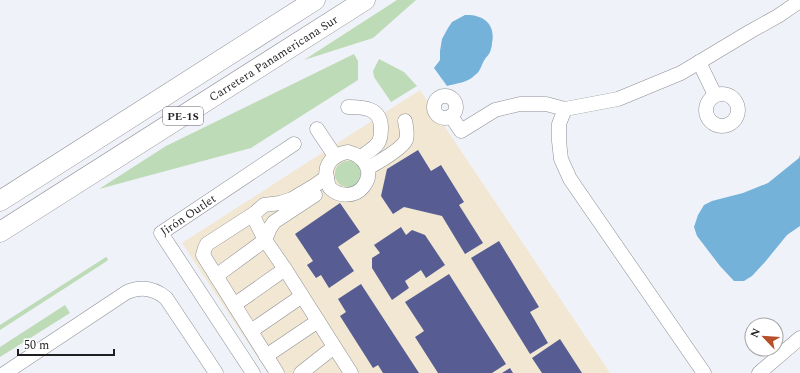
<svg xmlns="http://www.w3.org/2000/svg" width="800" height="373" font-family="Spectral,serif">
	<style>
		.commercial { fill: #f1e7d2 }
		.green { fill: #bcdbb6 }
		.water { fill: #75b2d9 }
		.building { fill: #575d92 }
		.lines { fill: none; stroke-linecap: round; stroke-linejoin: round }
		.minor-casing { stroke: #8d8e95; stroke-width: 15 }
		.highway-casing { stroke: #8d8e95; stroke-width: 21 }
		.minor { stroke: #fff; stroke-width: 14 }
		.highway { stroke: #fff; stroke-width: 20 }
		.labels { text-anchor: middle; dominant-baseline: central; stroke-width: 4; stroke-linejoin: round; paint-order: stroke }
		.shield { fill: #fff; stroke: #626264; stroke-width: 1 }
		.shield-label { font-size: 11px; font-weight: bold; fill: #1f1f22 }
		.street-label { font-size: 12px; fill: #1f1f22; stroke: #fff }
	</style>
	<rect width="100%" height="100%" fill="#f0f2f9"/>
	<path class="commercial" d="M420,90L610,373H268L182,243Z"/>
	<path class="green" d="M397,0H416L373,38L304,60Z
		M354,54L358,61V80L251,148L99,189L166,146Z
		M379,59L404,72L417,86L391,102L374,77L373,71Z
		M335 174a13 13 0 1 1 26 0a13 13 0 1 1-26 0Z
		M106,257L108,259L107,261L0,330V325Z
		M65,305L70,313L0,357V347Z"/>
	<path class="water" d="M465,15C483,14 496,24 492,43C492,46 491,49 490,52C489,55 486,57 485,59C481,65 481,71 475,75C467,83 457,83 447,86L434,68L440,60V51L442,39L448,28L452,22Z
		M800,155V226L787,235L765,262L752,276L744,281H734L720,266L697,236L694,227L698,215L704,205L712,201L743,193L768,183L799,158Z"/>
	<path class="building" d="M418,150L431,171L441,165L464,202L459,205L483,243L465,254L442,216L404,207L393,214L381,196L387,169Z
		M340,203L360,232L338,247L354,271L329,288L321,275L316,278L307,265L313,261L295,234Z
		M401,227L406,235L412,230L425,235L445,265L426,278L421,270L405,281L409,288L392,300L372,268V258L380,253L374,245Z
		M499,241L539,307L530,312L548,343L530,354L471,258Z
		M449,274L506,364L492,373H438L415,337L424,331L405,302Z
		M361,284L419,373H383L378,365L373,368L340,316L346,312L338,299Z
		M560,339L582,373H542L532,358Z
		M510,368L513,373H502Z"/>
	<g class="lines">
		<defs>
			<g id="minor">
				<path d="M699,62L715,95"/>
				<circle cx="722" cy="110" r="16"/>
				<circle cx="445" cy="107" r="11"/>
				<path d="M348,107C364,107 381,108 381,128C381,133 381,139 378,143C374,149 366,153 361,157"/>
				<path d="M565,109L559,124V141L561,159L570,179L704,373"/>
				<path d="M451,116L461,131L495,110L520,104H546L565,109L618,99L681,73L751,31L778,16L800,1"/>
				<path d="M317,129L335,156"/>
				<path d="M348,152C365,156 375,172 363,187C355,197 339,197 330,188C328,186 328,182 327,179C323,164 334,154 348,152Z"/>
				<path d="M368,168C377,163 402,149 406,140C408,134 406,126 405,121"/>
				<path d="M327,177L314,186L292,199L280,203L264,205L255,213L254,218L265,240L285,269L351,373"/>
				<path d="M255,213L207,244L205,248L203,255L277,373"/>
				<path d="M216,276L265,240L270,228L274,222L315,195"/>
				<path d="M234,305L285,269"/>
				<path d="M251,331L302,296"/>
				<path d="M266,356L318,321"/>
				<path d="M5,373L127,292C141,286 154,288 166,298L216,373"/>
				<path id="s1" d="M253,373L161,233L294,144"/>
				<path d="M301,373L334,347"/>
				<path d="M759,373L800,338"/>
			</g>
			<g id="highway">
				<path d="M0,201L315,0"/>
				<path id="s2" d="M0,232L365,0"/>
			</g>
		</defs>
		<use href="#minor" class="minor-casing"/>
		<use href="#highway" class="highway-casing"/>
		<use href="#minor" class="minor"/>
		<use href="#highway" class="highway"/>
	</g>
	<g class="labels">
		<rect class="shield" x="163" y="107" width="40" height="18" rx="3"/>
		<g class="shield-label">
			<text x="183" y="116">PE-1S</text>
		</g>
		<g class="street-label">
			<text stroke="none"><textPath href="#s2" startOffset="324">Carretera Panamericana Sur</textPath></text>
			<text stroke="none"><textPath href="#s1" startOffset="200">Jirón Outlet</textPath></text>
		</g>
	</g>
	<g transform="translate(764 337) rotate(295)"><circle r="19" fill="#ffffff" stroke="#a5a5a7"/>
	<path d="M0-3L7 15L0 10L-7 15Z" fill="#b7502a"/>
	<text y="-6" font-size="11" font-weight="bold" text-anchor="middle" fill="#1f1f22">N</text>
	</g>
	<path d="M18 349v6h96v-6" fill="none" stroke="#1f1f22" stroke-width="2"/>
	<text x="24" y="349" font-size="12" fill="#1f1f22" stroke="#ffffff" stroke-width="3" paint-order="stroke">50 m</text>
</svg>
